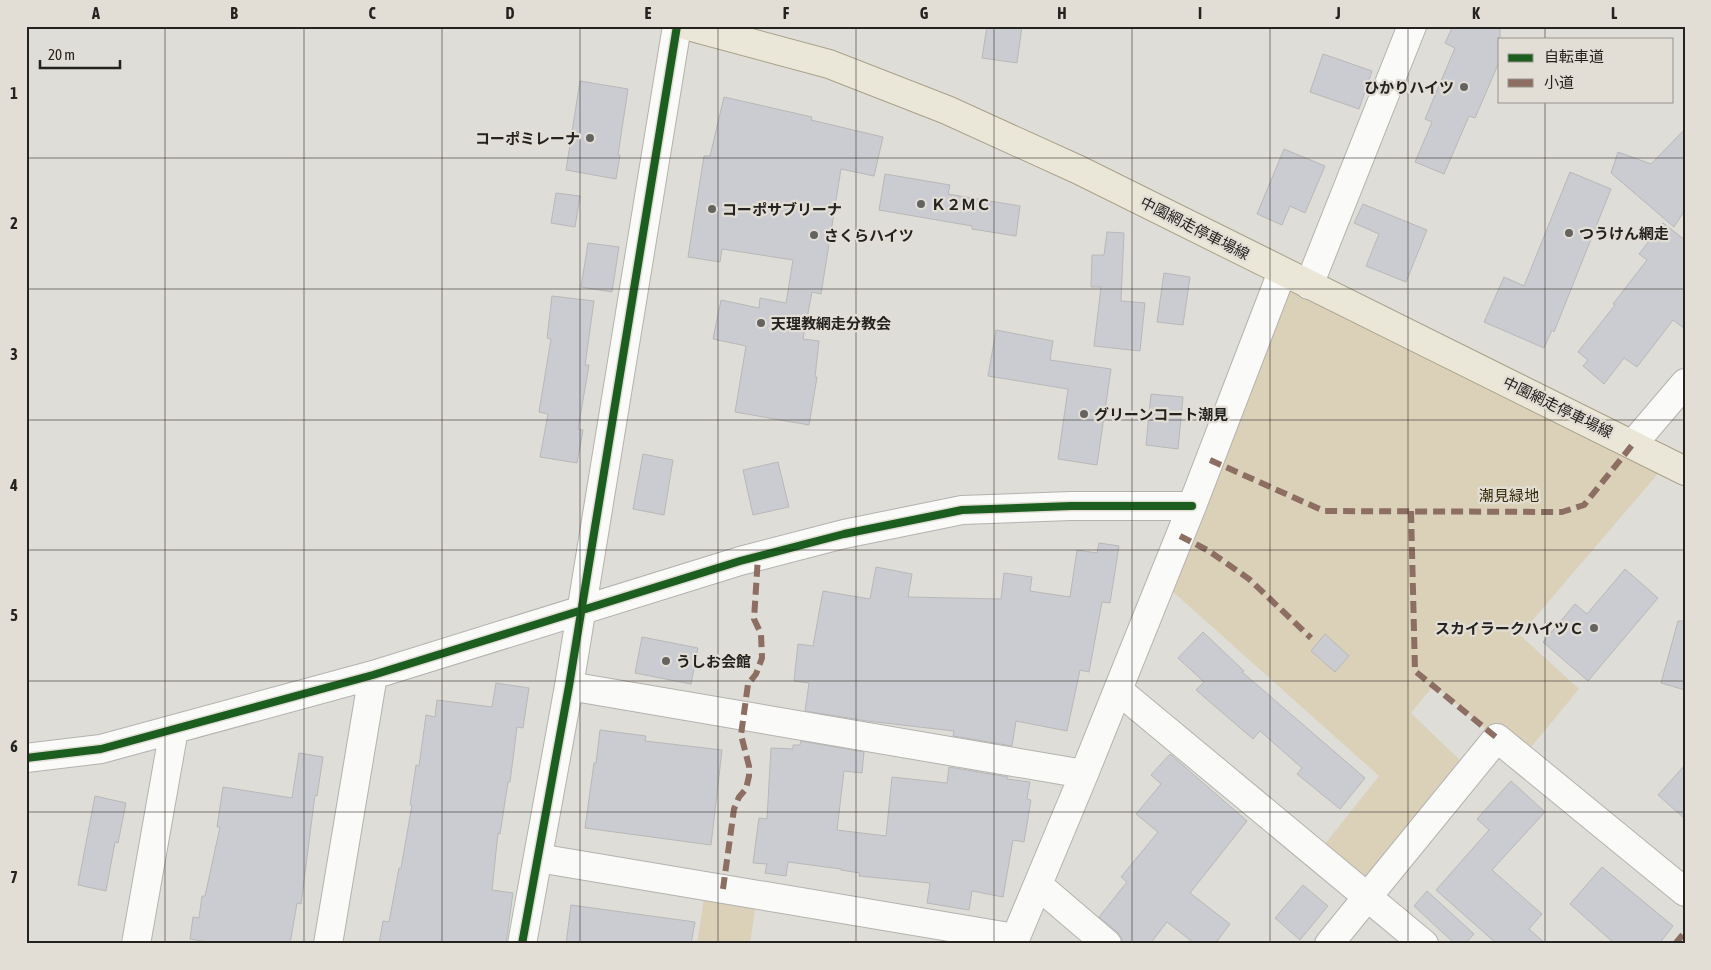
<svg xmlns="http://www.w3.org/2000/svg" width="1711" height="970" font-family="'Asap Condensed','Noto Sans JP',sans-serif">
	<style>
		.green { fill: #dbd0b8 }
		.building { fill: #cbccd1; stroke: #b8b8b8 }
		.lines { fill: none; stroke-linecap: round; stroke-linejoin: round }
		.minor-casing { stroke: #b4b2ae; stroke-width: 30 }
		.major-casing { stroke: #a9a188; stroke-width: 30 }
		.minor { stroke: #fafaf9; stroke-width: 28 }
		.major { stroke: #eae6d8; stroke-width: 28 }
		.quiet { stroke: #8d6e63; stroke-width: 6; stroke-dasharray: 12 6; stroke-linecap: butt }
		.cycleway-casing { stroke: #e2ded5; stroke-width: 11 }
		.cycleway { stroke: #1b5e20; stroke-width: 8 }
		.grid { fill: none; stroke: #24221f; stroke-width: 1; stroke-opacity: 0.55 }
		.poi-dot { fill: #656360; stroke: #e2ded5; stroke-width: 2 }
		.labels { text-anchor: middle; dominant-baseline: central; stroke-width: 4.5; stroke-linejoin: round; paint-order: stroke }
		.poi-label { font-size: 15px; font-weight: bold; fill: #24221f; stroke: #e2ded5; text-anchor: start }
		.street-label { font-size: 15px; fill: #24221f; stroke: #e2ded5 }
		.park-label { font-size: 15px; fill: #382a06; stroke: #e2ded5 }
		.neatline { fill: none; stroke: #24221f; stroke-width: 2 }
		.grid-label { font-size: 16px; text-anchor: middle; font-weight: bold; fill: #24221f }
	</style>
	<rect width="100%" height="100%" fill="#dfddd8"/>
	<path class="green" d="M1282,272L1668,462L1520,635L1579,689L1521,759L1434,685L1411,713L1470,770L1366,897L1317,854L1379,776L1161,581Z
		M706,886L757,895L750,944H697Z"/>
	<path class="building" d="M987,26H1022L1017,63L982,58Z
		M1453,26H1500V60L1475,118L1469,116L1444,174L1415,162L1432,122L1425,119L1455,48L1445,43Z
		M1323,54L1372,71L1359,109L1310,92Z
		M580,81L628,89L618,155H620L616,179L566,170Z
		M724,97L812,117L811,120L883,137L874,176L841,169L821,294L812,292L803,339L819,341L815,377H817L809,425L735,412L746,346L713,339L721,300L759,308L760,298L786,303L793,260L722,249L720,262L688,257L704,156H710Z
		M1685,129V210L1674,227L1611,173L1618,152L1651,164Z
		M1284,149L1325,166L1305,213L1290,206L1282,225L1257,214Z
		M1570,172L1611,189L1554,332L1552,330L1544,348L1484,322L1504,277L1524,286Z
		M885,174L950,185L948,194L1020,206L1016,236L972,229V226L879,210Z
		M556,193L580,196L575,227L551,223Z
		M1363,204L1427,230L1406,282L1366,266L1379,234L1354,223Z
		M1663,223L1685,240V329L1673,320L1637,367L1624,358L1604,384L1583,366L1588,360L1578,352L1615,305L1613,304L1647,260L1639,254Z
		M1107,232L1124,233L1121,301L1145,303L1140,351L1094,346L1101,287H1091L1092,255H1104Z
		M588,243L619,247L612,292L581,287Z
		M1164,273L1190,277L1183,325L1157,322Z
		M552,296L594,301L585,365H589L578,429L583,430L577,463L540,457L548,414L539,412L551,339L547,338Z
		M996,330L1053,341L1050,360L1111,369L1097,465L1058,459L1068,389L988,376Z
		M1151,394L1183,397L1178,449L1146,445Z
		M643,454L673,460L664,515L633,509Z
		M778,462L789,507L753,515L743,470Z
		M1099,543L1119,546L1110,603L1102,602L1089,672L1080,670L1067,731L1016,721L1012,746L953,736L954,731L867,721L805,711L809,683L794,681L798,644L813,646L823,591L870,599L876,567L912,574L908,597L1001,599L1004,573L1032,577L1030,591L1070,597L1077,550L1097,553Z
		M1625,569L1658,598L1588,681L1543,642L1575,604L1587,614Z
		M1678,621H1685V690L1661,683Z
		M1203,632L1244,671L1242,672L1365,778L1340,809L1297,774L1302,768L1260,731L1253,739L1196,690L1204,682L1178,658Z
		M1325,634L1349,656L1335,672L1311,651Z
		M642,637L698,648L691,684L635,673Z
		M496,683L529,688L523,728L517,727L510,782H508L500,834L498,833L492,890L513,893L506,944H379L383,921L389,922L399,868H401L412,805H410L416,765L419,766L426,715L435,717L437,700L492,707Z
		M600,730L646,736L645,741L722,750L711,845L585,828L594,763H596Z
		M801,741L864,752L862,773L844,771L837,830L886,836L892,777L947,783L949,767L1008,777L1007,779L1030,782L1027,799L1031,800L1024,842L1013,840L1003,897L972,891L969,910L927,903L930,883L859,876L860,873L841,870V869L788,862L786,876L765,873L767,864L753,863L759,818L767,819L771,748L793,749V745H800Z
		M299,753L323,757L317,796L315,795L301,904L297,903L290,944H221L190,939L193,917L199,918L202,896H205L220,827H217L223,787L292,798Z
		M1170,754L1247,821L1190,893L1230,924L1215,944H1195L1167,922L1150,944H1122V938L1117,932L1099,917L1127,882L1121,877L1158,832L1136,814L1161,784L1151,775Z
		M1685,765V819L1658,795Z
		M1511,781L1545,812L1492,870L1542,914L1529,929L1546,944H1497L1436,890L1489,830L1477,819Z
		M95,796L126,803L118,843L115,842L106,891L78,885Z
		M1602,867L1673,926L1659,944H1615L1570,904Z
		M1303,885L1328,906L1300,940L1275,918Z
		M1427,891L1474,934L1465,944H1455L1414,906Z
		M571,905L695,922L691,944H566Z"/>
	<g class="lines">
		<defs>
			<path id="minor" d="M1309,285L1412,26
				M1633,444L1685,383
				M569,686L1084,774
				M1118,690L1424,944
				M26,758L101,749L373,675L740,561L844,534L962,510L1071,506H1192
				M538,858L1015,938
				M1038,885L1107,944
				M136,944L174,729
				M328,944L373,675
				M522,944L569,686L677,26
				M1013,944L1084,774L1192,506L1282,272
				M1329,944L1497,738L1685,892"/>
			<path id="major" d="M688,26L829,64L947,110L1079,170L1685,471"/>
		</defs>
		<use href="#minor" class="minor-casing"/>
		<use href="#major" class="major-casing"/>
		<use href="#minor" class="minor"/>
		<use href="#major" class="major"/>
		<path class="quiet" d="M1210,460L1324,511L1562,512L1584,505L1633,444
			M1411,511L1415,671L1497,738
			M1180,536L1209,551L1249,579L1311,638
			M723,889L734,809L739,797L746,789L749,776V766L741,735L748,684L756,674L762,658L761,634L754,619L758,557
			M1675,944L1685,932"/>
		<defs>
			<path id="cycleway" d="M26,758L101,749L373,675L740,561L844,534L962,510L1071,506H1192
				M522,944L569,686L677,26"/>
		</defs>
		<use href="#cycleway" class="cycleway-casing"/>
		<use href="#cycleway" class="cycleway"/>
	</g>
	<path class="grid" d="M165,26V944M304,26V944M442,26V944M580,26V944M718,26V944M856,26V944M994,26V944M1132,26V944M1270,26V944M1408,26V944M1545,26V39M1545,101V944M26,158H1685M26,289H1685M26,420H1685M26,550H1685M26,681H1685M26,812H1685"/>
	<g class="poi-dot">
		<circle cx="1464" cy="87" r="5"/>
		<circle cx="590" cy="138" r="5"/>
		<circle cx="921" cy="204" r="5"/>
		<circle cx="712" cy="209" r="5"/>
		<circle cx="1569" cy="233" r="5"/>
		<circle cx="814" cy="235" r="5"/>
		<circle cx="761" cy="323" r="5"/>
		<circle cx="1084" cy="414" r="5"/>
		<circle cx="1594" cy="628" r="5"/>
		<circle cx="666" cy="661" r="5"/>
	</g>
	<g class="labels">
		<g class="poi-label">
			<text x="1454" y="87" text-anchor="end">ひかりハイツ</text>
			<text x="580" y="138" text-anchor="end">コーポミレーナ</text>
			<text x="931" y="204">Ｋ２ＭＣ</text>
			<text x="722" y="209">コーポサブリーナ</text>
			<text x="1579" y="233">つうけん網走</text>
			<text x="824" y="235">さくらハイツ</text>
			<text x="771" y="323">天理教網走分教会</text>
			<text x="1094" y="414">グリーンコート潮見</text>
			<text x="1584" y="628" text-anchor="end">スカイラークハイツＣ</text>
			<text x="676" y="661">うしお会館</text>
		</g>
		<g class="street-label">
			<text transform="translate(1195 228) rotate(27)">中園網走停車場線</text>
			<text transform="translate(1558 407) rotate(26)">中園網走停車場線</text>
		</g>
		<g class="park-label">
			<text x="1509" y="495">潮見緑地</text>
		</g>
	</g>
	<rect width="1711" height="970" fill="none" stroke="#e2ded5" stroke-width="55"/>
	<rect x="1498" y="38" width="175" height="65" fill="#e2ded5" stroke="#96938c"/>
	<rect x="1508" y="54" width="25" height="8" fill="#1b5e20" stroke="#96938c"/>
	<text x="1544" y="62" font-size="15" fill="#24221f">自転車道</text>
	<rect x="1508" y="79" width="25" height="8" fill="#8d6e63" stroke="#96938c"/>
	<text x="1544" y="88" font-size="15" fill="#24221f">小道</text>
	<path d="M40 60v8h80v-8" fill="none" stroke="#24221f" stroke-width="2.5"/>
	<text x="48" y="60" font-size="15" fill="#24221f" stroke="#e2ded5" stroke-width="4" paint-order="stroke">20 m</text>
	<rect x="28" y="28" width="1656" height="914" class="neatline"/>
	<g class="grid-label">
		<text x="96" y="19">A</text>
		<text x="234" y="19">B</text>
		<text x="372" y="19">C</text>
		<text x="510" y="19">D</text>
		<text x="648" y="19">E</text>
		<text x="786" y="19">F</text>
		<text x="924" y="19">G</text>
		<text x="1062" y="19">H</text>
		<text x="1200" y="19">I</text>
		<text x="1338" y="19">J</text>
		<text x="1476" y="19">K</text>
		<text x="1614" y="19">L</text>
		<text x="14" y="99">1</text>
		<text x="14" y="229">2</text>
		<text x="14" y="360">3</text>
		<text x="14" y="491">4</text>
		<text x="14" y="621">5</text>
		<text x="14" y="752">6</text>
		<text x="14" y="883">7</text>
	</g>
</svg>
